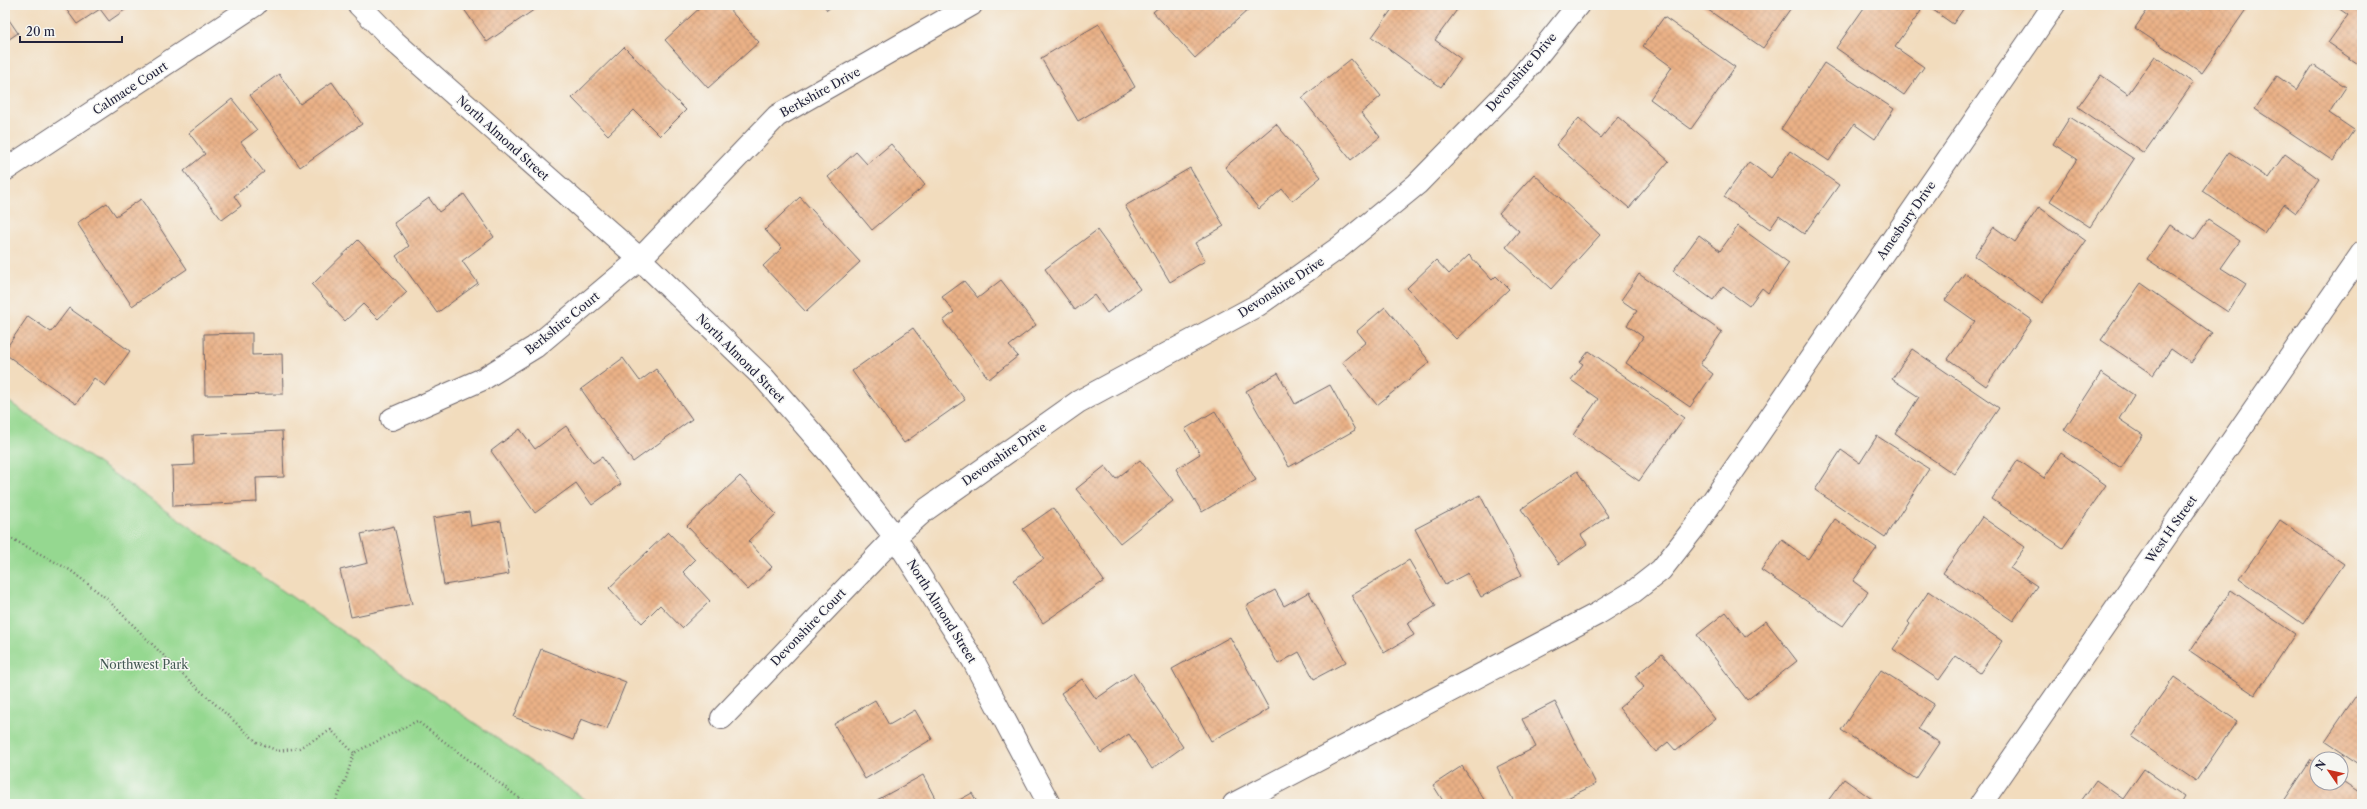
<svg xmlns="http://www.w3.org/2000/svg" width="2367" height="809" font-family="'Libre Caslon Text',serif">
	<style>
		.green { fill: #95d890; stroke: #5c7d66 }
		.building { fill: url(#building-cross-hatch) }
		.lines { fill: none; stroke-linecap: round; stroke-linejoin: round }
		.minor-casing { stroke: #6b6368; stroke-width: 24 }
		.path { stroke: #6b6368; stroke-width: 2.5; stroke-dasharray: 1 3; stroke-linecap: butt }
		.minor { stroke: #fff; stroke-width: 22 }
		.labels { text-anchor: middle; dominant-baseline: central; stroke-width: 3; stroke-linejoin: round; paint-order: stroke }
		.street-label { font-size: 12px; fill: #22223b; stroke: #f6f6f2 }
		.park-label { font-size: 12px; fill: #445954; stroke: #f6f6f2 }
	</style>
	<defs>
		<pattern id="building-cross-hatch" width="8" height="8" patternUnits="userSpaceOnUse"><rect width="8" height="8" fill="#eab186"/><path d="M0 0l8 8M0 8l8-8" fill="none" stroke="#c89875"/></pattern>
	</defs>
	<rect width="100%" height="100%" fill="#f6f6f2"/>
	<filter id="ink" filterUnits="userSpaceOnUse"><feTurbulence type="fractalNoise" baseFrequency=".025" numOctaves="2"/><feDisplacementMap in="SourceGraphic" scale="8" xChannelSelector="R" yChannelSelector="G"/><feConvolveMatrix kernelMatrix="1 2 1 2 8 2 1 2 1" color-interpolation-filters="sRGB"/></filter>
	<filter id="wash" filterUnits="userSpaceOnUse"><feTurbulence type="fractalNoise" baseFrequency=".012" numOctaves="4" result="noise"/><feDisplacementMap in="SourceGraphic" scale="16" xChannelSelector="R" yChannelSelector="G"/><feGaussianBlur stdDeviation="0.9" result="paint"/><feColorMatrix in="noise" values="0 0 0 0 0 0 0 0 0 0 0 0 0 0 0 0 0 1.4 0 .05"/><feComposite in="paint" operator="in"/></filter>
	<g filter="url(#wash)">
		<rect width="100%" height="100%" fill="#f2dcbd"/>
		<path class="green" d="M5,399L592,804H5Z"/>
		<g id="blocks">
			<path class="building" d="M63,5H132L109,21L100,9L77,24Z
				M461,5H541L487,42Z
				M703,5H725L759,42L708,88L665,40Z
				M824,5H834L827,10Z
				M1161,5H1246L1249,9L1195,58L1153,12Z
				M1395,5H1457L1459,7L1435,40L1461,59L1441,87L1372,37Z
				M1701,5H1793L1763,48Z
				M1866,5H1912L1921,11L1895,47L1924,67L1904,95L1836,48Z
				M1926,5H1966L1953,24Z
				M2151,5H2180L2188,10L2192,5H2243L2247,8L2202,73L2135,28Z
				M2334,5H2362L2361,66L2328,43L2348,15Z
				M5,14L18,33L5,42Z
				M1664,17L1735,67L1691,129L1650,99L1672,67L1643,46Z
				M1099,24L1135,87L1078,121L1041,58Z
				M624,47L686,110L660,136L634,110L608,135L572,98Z
				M2155,56L2193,83L2144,153L2078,107L2101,75L2128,94Z
				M1351,59L1381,96L1361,113L1380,137L1351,160L1302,98Z
				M1824,63L1894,109L1875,139L1854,124L1829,161L1781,129Z
				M2313,65L2346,87L2329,113L2354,130L2333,161L2255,109L2277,76L2297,90Z
				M279,74L300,104L332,82L362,124L300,167L250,95Z
				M232,99L257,130L241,142L264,172L234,196L241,206L222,220L184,171L205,154L189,133Z
				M1618,117L1669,161L1629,208L1556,145L1579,118L1601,138Z
				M2070,117L2134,159L2090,227L2050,201L2077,159L2053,144Z
				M1276,124L1321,177L1292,201L1282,189L1259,209L1225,167Z
				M891,144L925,185L872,230L828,177L856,152L867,164Z
				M1790,151L1839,185L1804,234L1779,216L1770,229L1724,197L1749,162L1771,178Z
				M2229,152L2268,178L2285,154L2319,179L2296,213L2284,204L2264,233L2202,191Z
				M1190,168L1224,226L1195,243L1205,261L1170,282L1125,206Z
				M1534,174L1600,235L1551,289L1506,247L1519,231L1499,213Z
				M464,194L494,237L462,261L478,283L437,313L396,256L409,246L394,223L429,198L439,212Z
				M800,197L860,262L806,312L763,266L782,248L765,230Z
				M141,199L187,269L132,306L77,223L107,203L116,216Z
				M2039,207L2086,241L2042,303L1974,256L1994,227L2015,242Z
				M2208,220L2240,241L2221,268L2246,284L2228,312L2147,259L2170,225L2194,240Z
				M1738,226L1789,263L1768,293L1762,288L1749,306L1723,287L1713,300L1673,271L1699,235L1720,251Z
				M1097,230L1140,289L1107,313L1094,295L1075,310L1045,269Z
				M358,240L407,292L378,319L363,304L345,321L312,285Z
				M1469,255L1492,280L1496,276L1509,289L1456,339L1407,288L1436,260L1449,274Z
				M1965,273L2032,320L1986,386L1948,359L1975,321L1945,300Z
				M1639,274L1722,332L1700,364L1713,374L1690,407L1626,363L1643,337L1627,325L1637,311L1621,300Z
				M1001,280L1036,325L1009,346L1018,356L989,379L943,321L954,312L942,297L964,281L978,298Z
				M2141,283L2212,333L2191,363L2171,349L2153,375L2101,340Z
				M1385,307L1430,362L1377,405L1342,362L1366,342L1357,331Z
				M69,308L130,351L105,386L94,378L76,404L5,354V350L28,316L51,332Z
				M913,328L965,400L904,443L852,371Z
				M252,333V355L282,354L283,394L205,395L204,334Z
				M1912,349L1999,408L1954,474L1895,434L1919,397L1892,379Z
				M1589,351L1684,418L1639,481L1573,435L1598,399L1571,380L1583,364L1580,362Z
				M623,358L640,381L656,369L692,419L633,462L581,389Z
				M1278,373L1295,404L1330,385L1355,430L1289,467L1246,391Z
				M2101,373L2134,395L2119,419L2143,435L2121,468L2064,430Z
				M1215,411L1256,480L1202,512L1176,469L1200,454L1185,429Z
				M566,426L593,463L602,457L621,484L592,505L576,483L535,513L491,451L520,429L535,449Z
				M282,431L284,477L256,478L257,502L173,506L172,466L194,465L193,435Z
				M1877,436L1929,469L1885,537L1815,490L1841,450L1860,463Z
				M2061,453L2106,485L2063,548L1992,499L2018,460L2044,478Z
				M1140,460L1173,501L1120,543L1076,489L1105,466L1116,479Z
				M1577,471L1608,516L1581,535L1587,544L1559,564L1521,509Z
				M740,476L776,514L748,541L772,567L748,590L687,526Z
				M1480,495L1522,575L1481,597L1468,573L1445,585L1415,529Z
				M1053,508L1104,581L1043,623L1013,580L1044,559L1023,529Z
				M469,512L471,526L501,521L509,574L444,585L433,518Z
				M1982,517L2025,547L2010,568L2037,586L2013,621L1943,573Z
				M1835,519L1877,548L1853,581L1868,592L1843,626L1761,570L1782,540L1808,559Z
				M2280,520L2344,564L2303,624L2239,579Z
				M394,526L412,604L351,617L340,570L368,563L361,534Z
				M668,532L695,560L683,572L710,601L682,628L660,605L642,623L609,588Z
				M1409,560L1436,606L1407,623L1414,635L1384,653L1351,595Z
				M1275,590L1284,606L1309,592L1346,662L1314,679L1299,652L1278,664L1246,606Z
				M2231,590L2295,634L2255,695L2190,651Z
				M1929,591L2002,641L1980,673L1956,656L1939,680L1893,649L1910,624L1908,622Z
				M1726,612L1745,637L1766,621L1797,661L1747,700L1697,635Z
				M1230,637L1269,709L1211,741L1172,669Z
				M541,649L626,682L607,729L581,719L573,740L514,717Z
				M1662,654L1715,719L1676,751L1668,742L1656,752L1619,708L1644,687L1635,676Z
				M1881,670L1934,704L1918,729L1940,743L1916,779L1841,730Z
				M1133,673L1183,747L1152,769L1129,734L1101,753L1061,693L1082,679L1096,699Z
				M2174,677L2237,721L2196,781L2132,737Z
				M2362,687V766L2325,741Z
				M875,700L889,725L915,710L932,739L865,779L834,724Z
				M1555,702L1596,784L1555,804H1515L1497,767L1536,747L1522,719Z
				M2311,760L2317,764V783H2341V780L2362,794V804H2282Z
				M1462,766L1487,804H1445L1433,785Z
				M2144,769L2184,797L2180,804H2079L2096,780L2123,799Z
				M923,775L938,804H879L877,800Z
				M1844,779L1876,802L1875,804L1827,802Z
				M972,793L978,804H952Z"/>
		</g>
	</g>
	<g filter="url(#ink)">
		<use href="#blocks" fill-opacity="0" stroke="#6b6368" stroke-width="1"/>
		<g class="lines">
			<defs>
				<path id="minor" d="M359,5L395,42L640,259L764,378L831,455L895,537L973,660L1049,804
					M5,170L255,5
					M392,419L483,379L535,347L640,259L777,116L971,5
					M722,718L895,537L924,511L1078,402L1258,305L1340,247L1417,184L1515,84L1578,5
					M1234,804L1597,614L1633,592L1661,570L1694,528L2054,5
					M1981,804L2362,253"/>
			</defs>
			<use href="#minor" class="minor-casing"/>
			<path class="path" d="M5,535L70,570L107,599L182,674L257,742L278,751L299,748L331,730L354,753
				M335,804L346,778L354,753L417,721L527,804"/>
			<use href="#minor" class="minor"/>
		</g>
	</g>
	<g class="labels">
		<g class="street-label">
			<text transform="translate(1521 72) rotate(-49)">Devonshire Drive</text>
			<text transform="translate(130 88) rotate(-33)">Calmace Court</text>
			<text transform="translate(820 92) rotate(-29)">Berkshire Drive</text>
			<text transform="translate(503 138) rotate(42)">North Almond Street</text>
			<text transform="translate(1906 220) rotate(-55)">Amesbury Drive</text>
			<text transform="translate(1281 287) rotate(-33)">Devonshire Drive</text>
			<text transform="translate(562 323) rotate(-39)">Berkshire Court</text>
			<text transform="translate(741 358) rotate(45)">North Almond Street</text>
			<text transform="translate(1004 454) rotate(-35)">Devonshire Drive</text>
			<text transform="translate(2171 529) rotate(-55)">West H Street</text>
			<text transform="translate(942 611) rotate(58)">North Almond Street</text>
			<text transform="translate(808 627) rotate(-46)">Devonshire Court</text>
		</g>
		<g class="park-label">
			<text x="144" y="664">Northwest Park</text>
		</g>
	</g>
	<rect width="2367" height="809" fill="none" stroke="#f6f6f2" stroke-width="20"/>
	<g transform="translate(2329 771) rotate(304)"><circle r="19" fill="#f6f6f2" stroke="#a1a1a9"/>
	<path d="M0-3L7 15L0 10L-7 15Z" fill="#c8321e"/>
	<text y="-6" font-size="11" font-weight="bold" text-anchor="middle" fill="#22223b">N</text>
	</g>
	<path d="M20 36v6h102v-6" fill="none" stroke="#22223b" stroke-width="2"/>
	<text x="26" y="36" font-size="12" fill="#22223b" stroke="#f6f6f2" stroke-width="3" paint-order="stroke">20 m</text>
</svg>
